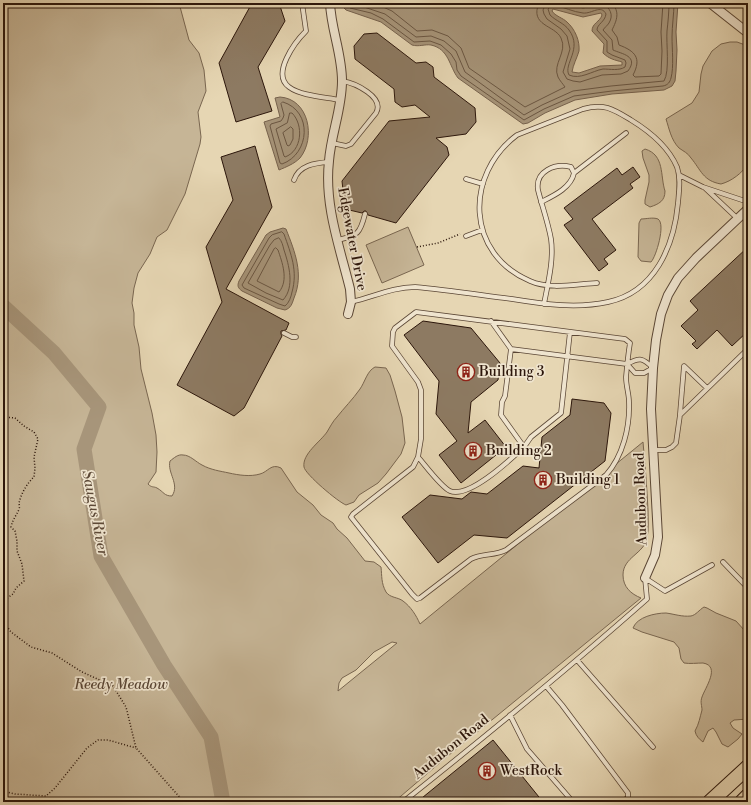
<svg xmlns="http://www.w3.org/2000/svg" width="751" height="805" font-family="'Libre Bodoni',serif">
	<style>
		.green { fill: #c6b596; stroke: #796650; fill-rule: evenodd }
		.water { fill: #a7957a; stroke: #76624e; fill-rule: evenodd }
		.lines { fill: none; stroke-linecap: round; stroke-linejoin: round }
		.shore { stroke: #6a5642; stroke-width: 1 }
		.river { stroke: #a7957a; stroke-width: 15 }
		.building { fill: #8d7a62; stroke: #2c160b }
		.service-casing { stroke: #5a4635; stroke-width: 5.5 }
		.minor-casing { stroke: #5a4635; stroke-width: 10 }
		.motorway-casing { stroke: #2c160b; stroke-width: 16 }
		.path { stroke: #2c160b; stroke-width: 1.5; stroke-dasharray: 1 2; stroke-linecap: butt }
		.service { stroke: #efe4ce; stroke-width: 4 }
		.minor { stroke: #efe4ce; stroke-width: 8 }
		.motorway { stroke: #e6d6b3; stroke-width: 14 }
		.labels { text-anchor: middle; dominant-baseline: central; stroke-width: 3.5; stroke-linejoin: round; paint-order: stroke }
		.street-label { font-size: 14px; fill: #2c160b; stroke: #efe4ce }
		.poi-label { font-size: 14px; fill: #2c160b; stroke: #efe4ce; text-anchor: start }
		.park-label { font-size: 14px; font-style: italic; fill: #5a4635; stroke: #efe4ce }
		.water-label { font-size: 15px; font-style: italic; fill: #5d4937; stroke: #efe4ce }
	</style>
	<rect width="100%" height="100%" fill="#e6d6b3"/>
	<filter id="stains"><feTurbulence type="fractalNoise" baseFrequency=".005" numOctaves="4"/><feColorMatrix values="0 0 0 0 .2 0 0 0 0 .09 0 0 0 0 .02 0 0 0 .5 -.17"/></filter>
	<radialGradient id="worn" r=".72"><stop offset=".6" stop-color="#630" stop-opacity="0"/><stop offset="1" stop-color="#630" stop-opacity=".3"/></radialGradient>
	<path class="green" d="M3,3H179L189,40L199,53L204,70L206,91L198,112L201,137L200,144L185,194L167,230L157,237L150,254L138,273L134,288L132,303L134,313V325L139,347L141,369L152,413L156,435L157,452L156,472L148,484C152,488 153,486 157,488C164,492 164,496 172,496C180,484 167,473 170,461C174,458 178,454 183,455C190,455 196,462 202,465C211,470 220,471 229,473C238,475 250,477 260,474C268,472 271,463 281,468L297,492L313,505L321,515L333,523L337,529L347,538L365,561L374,562L381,567C382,576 381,583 386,592C390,598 398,597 403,601C411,607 416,615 420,624L643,442C645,465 647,488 648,510C648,519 649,529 647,538C644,554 623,557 623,575C623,587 631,594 641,598L449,755L394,802H3ZM392,642L397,643L338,691L339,683L342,678L356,670L374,652Z
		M730,42H737L748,46V164C742,173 732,181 721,184C703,181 701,170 691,158C688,153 683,151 679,148C671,140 669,128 666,119L692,103L699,92L701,74L703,66L712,51L721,44Z
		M645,149C665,155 660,176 665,191C665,201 659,204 650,207L645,204V200L649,182V175L643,158L642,151Z
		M641,219C646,219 653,217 658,219C666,224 656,257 651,262L641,261L638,257L639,223Z
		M408,227L424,265L382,283L366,245Z
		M375,367L386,368L390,375L395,391L402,417L405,443L401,454L386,474L378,483L359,495L354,502L346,505C338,502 305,474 304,467C302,454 320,442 327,432C330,427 333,421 337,417C344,408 353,399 360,389C365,382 367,371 375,367Z
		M704,607L707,608L716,613L736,621L745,631L748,646V719L734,720L730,723L733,728L742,734L738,739L728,747L722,744L716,732L713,728L708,731L703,742C699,739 696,736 695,731C699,724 700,717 702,710C702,706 700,702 702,697C705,688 721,666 703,663C697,663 690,664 684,663L681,659L679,648L674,642L642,632L633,628C637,617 655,613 666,613C674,614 682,617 691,616C696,615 699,610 704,607Z"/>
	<path class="water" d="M343,3H678L676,32L677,50L676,71L675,81L672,86L664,90L612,94L575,100L545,113L528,123L523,124L458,78C449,66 449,49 431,45C425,44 419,47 412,45L381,22L346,10L344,8ZM553,9L583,17L601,13L602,15C600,22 592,23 592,31L604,44L603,53C609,59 615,60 622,62V65L600,66L579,73L572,72C573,65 577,58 579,51C580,41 575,29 567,22C563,18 555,16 552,11Z
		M280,97C309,99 316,138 300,158C294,164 286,167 279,170L264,122L280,117L275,98Z
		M283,228L286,229C295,252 304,274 294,298C292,304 291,308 285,310L277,308L242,291C238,288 237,286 239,281L266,235L270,232Z"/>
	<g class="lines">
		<path class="shore" d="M347,3L348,6L350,8L371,13L383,19L414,42L430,41L441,45L451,54L456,62L457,70L461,76L524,120L544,109L574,96L612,91L663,86C668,85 670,82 671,78C674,67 672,49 672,37C672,26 674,14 674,3
			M352,3L385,14L416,37L431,36L444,41L456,51L465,72L524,115L542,105L573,91L611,86L664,81C670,71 666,43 667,31C668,22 669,12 669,3
			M374,3L392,11L417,31L432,30L448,36L461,48L469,68L525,107L565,87C563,84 560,81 558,77C552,64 568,52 561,38C555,25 529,26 539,3
			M546,3L543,10L544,14L547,19L561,29L567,36L570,49L563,72L567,79L573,81L580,82L602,75L621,74L628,71C639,56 622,54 613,50L612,40L603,30C605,27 607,26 609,23C614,15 610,7 602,4L583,8L565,3
			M612,3C620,12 617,20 612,30L617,37L619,45C635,51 642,58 633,75L635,77L659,76L661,74L662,51L661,32L663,3
			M554,5C564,7 573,12 583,13C592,14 601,4 606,14C605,22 597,24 597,30L607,41V52L612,55L625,60L626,63L625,67C619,71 610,69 603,69C592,71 580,80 569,75C563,64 583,49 569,30C564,23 556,21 550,15L548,9L551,6Z
			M283,102C313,111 310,154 282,164L280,163L270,126L271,124L281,121L283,118L284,115L281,104Z
			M290,113H292C304,125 302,151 285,157L284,156L276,129L287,123Z
			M291,127L293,129V139L290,145L288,146L287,145L283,133Z
			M282,232L284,234C291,254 298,271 292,292C291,297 289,303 285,306L279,304L244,288L242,285L269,238L272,235Z
			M279,238C282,241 283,246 284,250C289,265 295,287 283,300L266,293L248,283L270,245L274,240Z
			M276,248L278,250C282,262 289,280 279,292L257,281L274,249Z"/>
		<path class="river" d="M3,306L54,353L99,407L84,449L101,556L164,665L211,737L223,802"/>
	</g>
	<path class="building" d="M252,3H279L285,21L258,67L272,111L236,122L219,63Z
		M377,33L416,63L426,62L433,67L434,77L475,108L476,122L466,134L436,138L447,147L449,155L396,223L368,215L366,211H364L362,213L345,209L342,181L389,121L430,117L415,105L402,107L395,102L394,89L355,59L354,46L364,34Z
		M255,146L272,207L226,289L289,323L286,330L281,331V334L282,336L244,408L234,416L177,385L222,302L206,247L233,200L221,157Z
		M633,167L640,177L630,184L633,188L592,219L616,250L604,259L608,264L599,271L564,225L573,219L564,208L617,168L622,175Z
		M748,247V331L732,346L717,330L697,349L692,344L696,341L681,326L698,310L690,301Z
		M423,321L471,328L500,363L498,380L471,402L468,433L485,420L506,447L461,483L439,455L457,441L436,414L439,381L404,335Z
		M572,399L604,403L611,413L605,461L507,538L474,535L438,563L402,517L430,495L462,499L471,492L487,494L523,466L539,468L542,437L570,415Z
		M493,740L543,802H417Z"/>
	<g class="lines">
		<defs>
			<path id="service" d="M302,3L306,31C295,42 271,74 289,87C301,96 325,97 340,100
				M332,143L346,146L351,144L376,113C385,97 355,83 342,81
				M679,175L703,187L748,202
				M466,179L483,184
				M294,180C299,165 315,163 329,162
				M705,188L738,219
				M541,202C553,196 571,188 574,173
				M466,236L482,230
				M338,240C358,235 360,234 365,214
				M351,302C373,297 393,287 415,287C447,290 480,295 512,299C543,304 576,309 608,302C655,292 674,246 678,203C679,191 681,178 677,167C668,146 649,131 631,120C613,109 604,103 583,109L517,135C464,175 466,254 530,281C550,290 576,284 597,283
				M544,304C548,283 554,260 551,239C548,222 542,206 538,190C535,171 555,163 571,167L574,173L626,133
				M416,312L625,339L630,343C628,355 627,366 626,377C626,386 629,394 629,402C630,427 623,456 606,475L506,550C495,556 482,553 471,559L420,598L417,599L412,594L351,517L353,514L413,467L418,457L421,439V390L418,382L392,346L393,332L395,328Z
				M284,333L292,337H296
				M511,349L627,364C640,357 643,358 653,368L644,373H635L627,364
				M680,414L684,366L707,388
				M524,447L531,437L561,413L570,332
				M653,450H666L672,447L676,443L680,415L748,349
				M418,457C425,465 441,487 450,491C469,499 510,460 524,447L501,415L502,402L505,396L511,349L491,321
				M723,562L748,588
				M645,578L665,591L712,565
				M577,660L653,747
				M546,686L562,705L628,793V797L623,802
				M510,715L527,749L573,802
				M403,802C486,736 568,669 647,599L645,578"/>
			<path id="minor" d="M330,3C331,29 342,54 342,81C342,109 331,134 329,161C324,205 340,248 350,289L351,302L348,314
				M710,3L748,33
				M645,578L655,555L658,537L651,409L653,368L656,340L661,314L668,295L678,278L696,258L748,209"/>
			<path id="motorway" d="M710,802L748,767
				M742,802L748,796"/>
		</defs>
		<use href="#service" class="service-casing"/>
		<use href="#minor" class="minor-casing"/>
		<use href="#motorway" class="motorway-casing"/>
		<path class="path" d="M417,247L438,243L460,234
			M3,417L15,418L24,426L34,432L38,439L34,457L35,468L34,477C27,483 21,494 19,503C19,505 20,507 19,509C17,515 13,518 11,527L15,531L17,541V551L22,564L24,581L16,588L13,594L3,601
			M3,621L11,632L31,647L52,653L82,672L113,686L126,707L136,748L184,802
			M3,791L15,794L46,796L55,788L87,748L98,740H108L136,748"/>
		<use href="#service" class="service"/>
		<use href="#minor" class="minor"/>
		<use href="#motorway" class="motorway"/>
	</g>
	<defs>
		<symbol id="building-ring" viewBox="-11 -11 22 22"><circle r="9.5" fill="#efe4ce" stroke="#8f2418" stroke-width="1.5"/><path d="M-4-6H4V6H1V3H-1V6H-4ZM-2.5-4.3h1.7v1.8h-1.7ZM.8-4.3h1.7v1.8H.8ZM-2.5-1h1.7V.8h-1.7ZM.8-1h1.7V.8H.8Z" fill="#8f2418"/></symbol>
	</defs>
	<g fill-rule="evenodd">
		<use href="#building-ring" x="456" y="362" width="20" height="20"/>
		<use href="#building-ring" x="463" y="441" width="20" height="20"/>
		<use href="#building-ring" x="533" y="470" width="20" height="20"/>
		<use href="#building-ring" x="477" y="761" width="20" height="20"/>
	</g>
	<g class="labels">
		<g class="street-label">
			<text transform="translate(352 239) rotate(79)">Edgewater Drive</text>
			<text transform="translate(641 499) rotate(-92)">Audubon Road</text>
			<text transform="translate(451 747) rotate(-39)">Audubon Road</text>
		</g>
		<g class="poi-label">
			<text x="479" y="372">Building 3</text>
			<text x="486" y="451">Building 2</text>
			<text x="556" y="480">Building 1</text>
			<text x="500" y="771">WestRock</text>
		</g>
		<g class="park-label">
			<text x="121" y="685">Reedy Meadow</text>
		</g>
		<g class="water-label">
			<text transform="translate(95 513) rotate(79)">Saugus River</text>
		</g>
	</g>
	<rect width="751" height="805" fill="none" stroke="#e6d6b3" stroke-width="16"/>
	<rect x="4" y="4" width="743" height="797" fill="none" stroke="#2c160b" stroke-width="2"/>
	<rect x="8" y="8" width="735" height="789" fill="none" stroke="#2c160b"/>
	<rect width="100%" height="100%" filter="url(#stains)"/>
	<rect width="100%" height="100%" fill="url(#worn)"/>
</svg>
